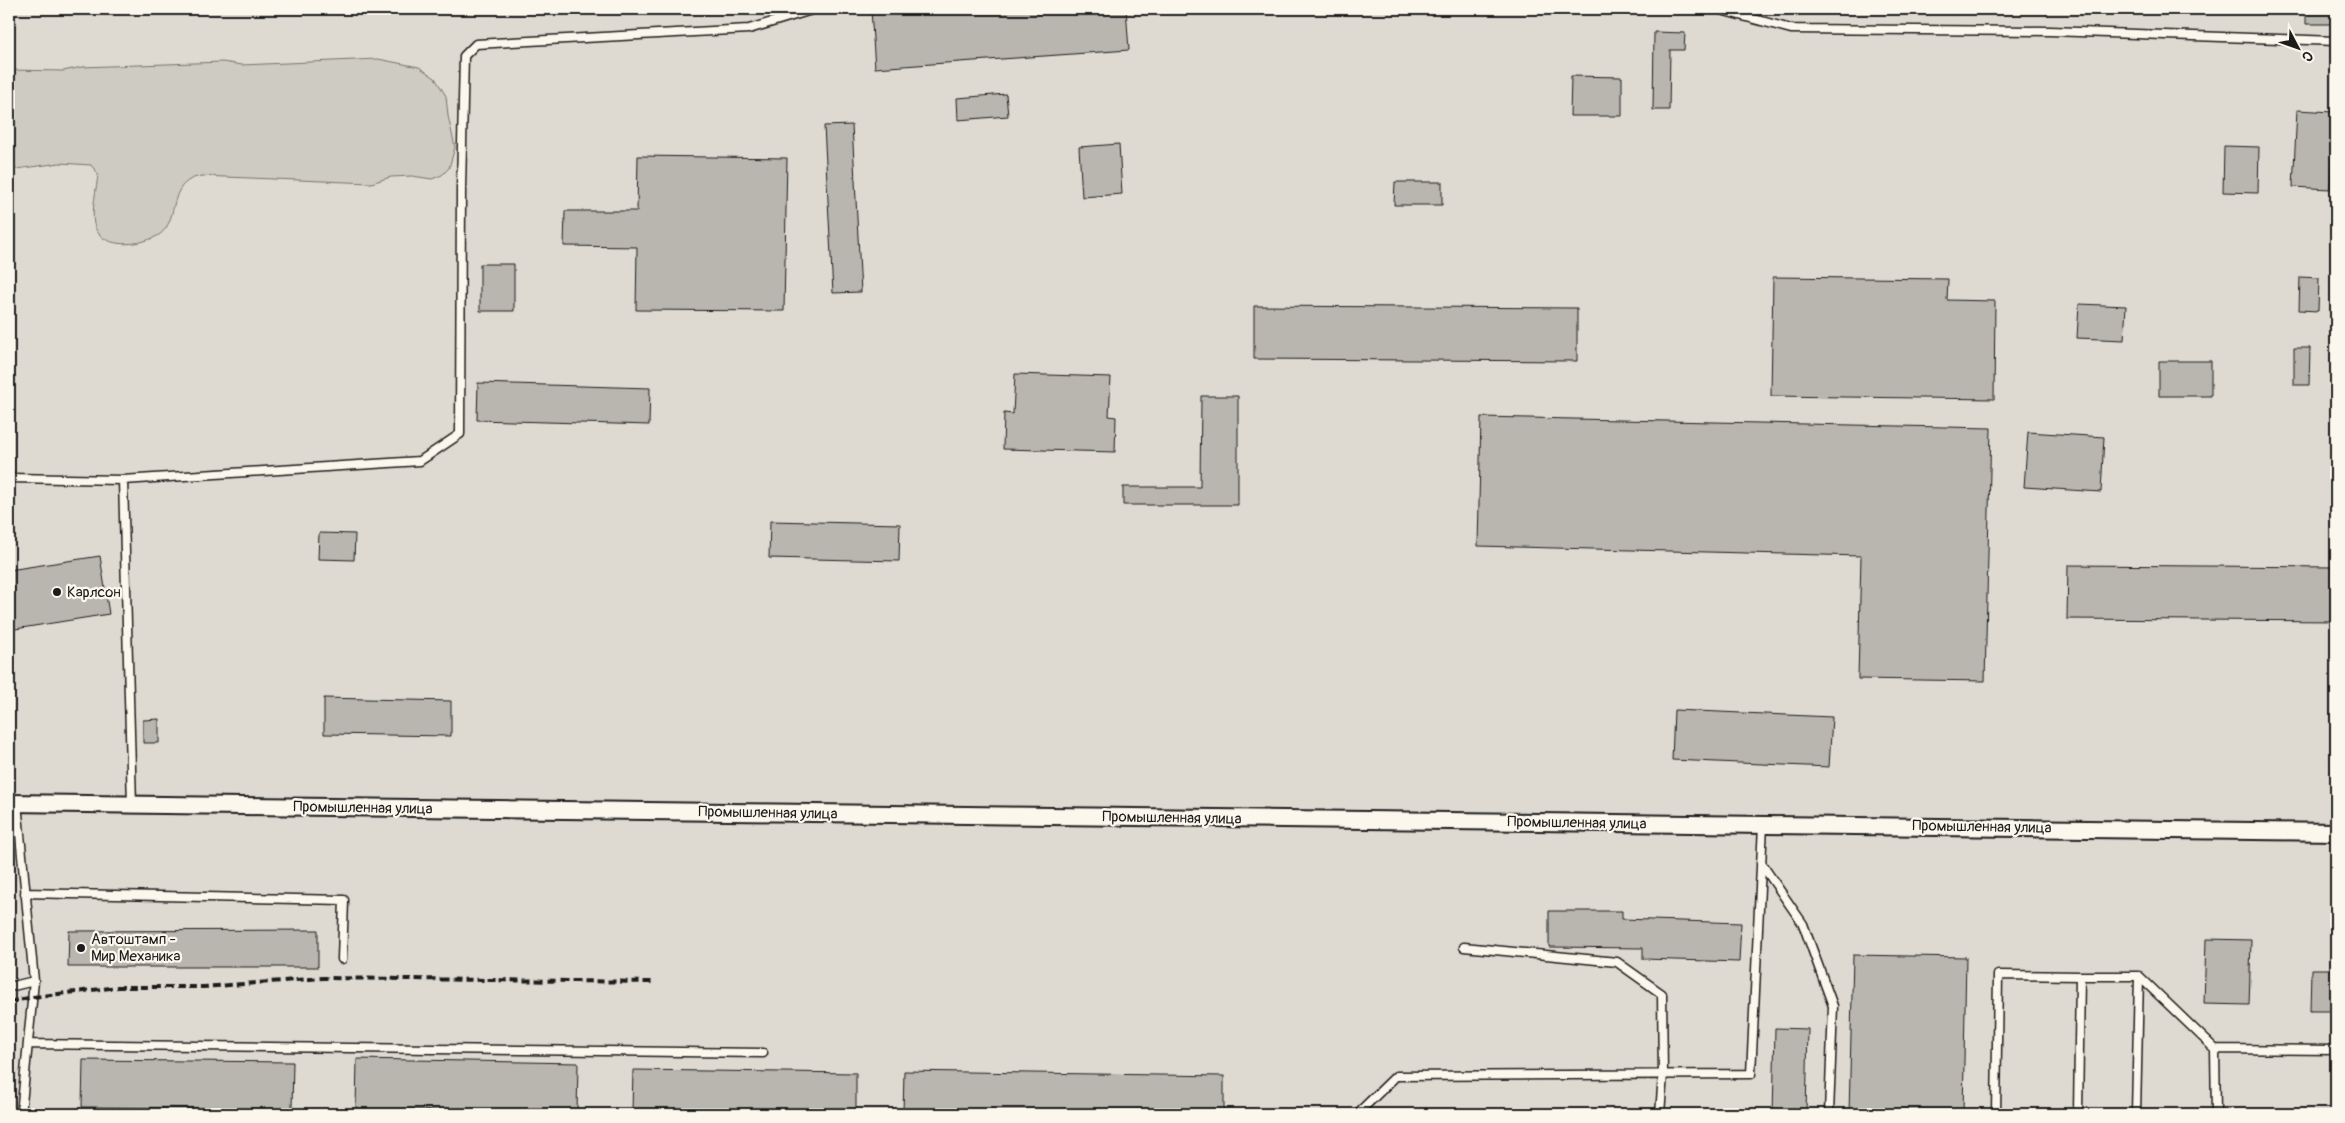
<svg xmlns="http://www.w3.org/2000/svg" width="2345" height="1123" font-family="Pangolin,sans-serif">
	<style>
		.built { fill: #dedad1 }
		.green { fill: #ceccc2; stroke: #75746f }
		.building { fill: #b9b6af; stroke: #1c1c1c }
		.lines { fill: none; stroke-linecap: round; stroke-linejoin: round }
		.service-casing { stroke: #1c1c1c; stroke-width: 11 }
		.minor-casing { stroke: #1c1c1c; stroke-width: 20 }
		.service { stroke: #fbf7ec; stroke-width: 8 }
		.minor { stroke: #fbf7ec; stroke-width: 16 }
		.rail { stroke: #1c1c1c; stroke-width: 4; stroke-dasharray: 8 4; stroke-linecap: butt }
		.poi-dot { fill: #1c1c1c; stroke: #fbf7ec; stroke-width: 2 }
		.labels { text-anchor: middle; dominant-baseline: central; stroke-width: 4.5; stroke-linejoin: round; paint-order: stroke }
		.poi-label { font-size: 15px; fill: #1c1c1c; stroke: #fbf7ec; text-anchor: start }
		.street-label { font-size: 15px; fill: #1c1c1c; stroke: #fbf7ec }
	</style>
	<rect width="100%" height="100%" fill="#eeeadf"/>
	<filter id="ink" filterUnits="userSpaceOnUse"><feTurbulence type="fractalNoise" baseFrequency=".02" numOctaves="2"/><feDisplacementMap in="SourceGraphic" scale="10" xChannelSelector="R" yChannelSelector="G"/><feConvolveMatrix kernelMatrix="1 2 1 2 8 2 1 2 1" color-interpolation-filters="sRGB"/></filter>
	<g filter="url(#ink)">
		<path class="built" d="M9,9H2336V1114H9Z"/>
		<path class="green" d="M378,59L419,67L435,78L446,96L448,116L455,147L449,168L442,175L432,179L412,176L391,177L371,183L201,176C162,183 184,226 153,238C135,246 100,249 94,224C91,212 97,187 98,174L91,165L60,163L9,170V70L63,71L82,67L222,62L242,65Z"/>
		<path class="building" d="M894,9H1126L1129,50L875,68L871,10Z
			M2306,9H2336V24H2306Z
			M1654,32L1685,33L1684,50H1670L1669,110H1653Z
			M1571,76L1622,77V116H1570Z
			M1006,94L1008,116L958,120L957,98Z
			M2297,110L2334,112L2330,189L2293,187Z
			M852,125L861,292L833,293L824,126Z
			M1119,144L1122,194L1082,197L1079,147Z
			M2224,146L2259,147L2258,193L2223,192Z
			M638,156L787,158L784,311L636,310L637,247L564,246L565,211H637Z
			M1395,182H1442V205H1394Z
			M480,264H514V311H480Z
			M1773,277L1948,279L1947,300L1995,301L1994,399L1771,396Z
			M2300,277L2319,278L2318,311L2299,310Z
			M2079,304L2126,306L2124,340L2077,338Z
			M1254,306L1577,308V361L1254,359Z
			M2294,348H2310L2309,385H2294Z
			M2159,361H2211V396H2159Z
			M1015,374L1111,377L1109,416L1116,417L1115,452L1003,449L1004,413L1013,414Z
			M478,383L650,388L649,425L477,420Z
			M1201,396H1238V505H1123V487H1200Z
			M1481,417L1991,428L1985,681L1858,679L1861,556L1478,546Z
			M2028,432L2104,437L2101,492L2024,487Z
			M770,521L900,524L899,561L769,558Z
			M319,533L355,534L354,560L318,559Z
			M100,556L109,614L9,630V570Z
			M2068,565L2336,567V621L2067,619Z
			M324,698L451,701V736L324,734Z
			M1674,710L1832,717L1829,767L1672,760Z
			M159,719V743H143V720Z
			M1549,911H1622V919L1741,923L1739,962L1643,959V948L1549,947Z
			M318,930V967H68L69,931Z
			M2206,939L2251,940L2249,1005L2204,1004Z
			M1853,955L1966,957L1963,1114H1849Z
			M2311,969H2336V1011H2310Z
			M1775,1028L1808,1029L1806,1114H1773Z
			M357,1059L578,1063L577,1113L356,1109Z
			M83,1060L293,1062L292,1109L82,1107Z
			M633,1070L856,1073V1114L632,1111Z
			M904,1071L1224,1076V1114H903Z"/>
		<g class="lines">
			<defs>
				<path id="service" d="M1717,9L1791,29L2050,31L2336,41
					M9,478L123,480L132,805
					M123,480L420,461L460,434L461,189L464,56L476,44L749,29L815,9
					M17,803L34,981L21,1114
					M1761,863L1803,924L1833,1006L1829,1114
					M25,893L344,900L342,959
					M1464,947L1617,962L1662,994L1663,1074L1660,1114
					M2080,976H2139L2136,1114
					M2139,976L2215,1049L2216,1114
					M9,987L34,981
					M28,1044L763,1053
					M2215,1049L2336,1050
					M1357,1114L1396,1076L1751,1074L1763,825
					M1996,1114L1998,975L2080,976L2078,1114"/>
				<path id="minor" d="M9,803L2336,832"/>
			</defs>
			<use href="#service" class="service-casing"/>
			<use href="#minor" class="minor-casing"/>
			<use href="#service" class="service"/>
			<use href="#minor" class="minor"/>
			<path class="rail" d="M9,1002L33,997L118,987H203L323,978L653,982"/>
		</g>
	</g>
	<g class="poi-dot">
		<circle cx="57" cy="592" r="5"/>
		<circle cx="81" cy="948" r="5"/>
	</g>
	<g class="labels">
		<g class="poi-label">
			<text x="67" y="592">Карлсон</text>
			<text x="91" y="939">Автоштамп -<tspan x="91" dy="17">Мир Механика</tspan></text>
		</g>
		<g class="street-label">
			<text transform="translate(363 808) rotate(1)">Промышленная улица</text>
			<text transform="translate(768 813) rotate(1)">Промышленная улица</text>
			<text transform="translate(1172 818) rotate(1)">Промышленная улица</text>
			<text transform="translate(1577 823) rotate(1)">Промышленная улица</text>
			<text transform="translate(1982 827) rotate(1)">Промышленная улица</text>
		</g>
	</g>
	<rect width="2345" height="1123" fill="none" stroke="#fbf7ec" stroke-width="30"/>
	<rect x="15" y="15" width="2315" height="1093" fill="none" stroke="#1c1c1c" stroke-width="2" filter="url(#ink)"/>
	<g transform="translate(2298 48) rotate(131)" stroke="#fbf7ec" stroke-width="4" paint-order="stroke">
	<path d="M0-4L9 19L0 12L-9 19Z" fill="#1c1c1c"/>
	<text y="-8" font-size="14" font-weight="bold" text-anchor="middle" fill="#1c1c1c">С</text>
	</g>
</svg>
